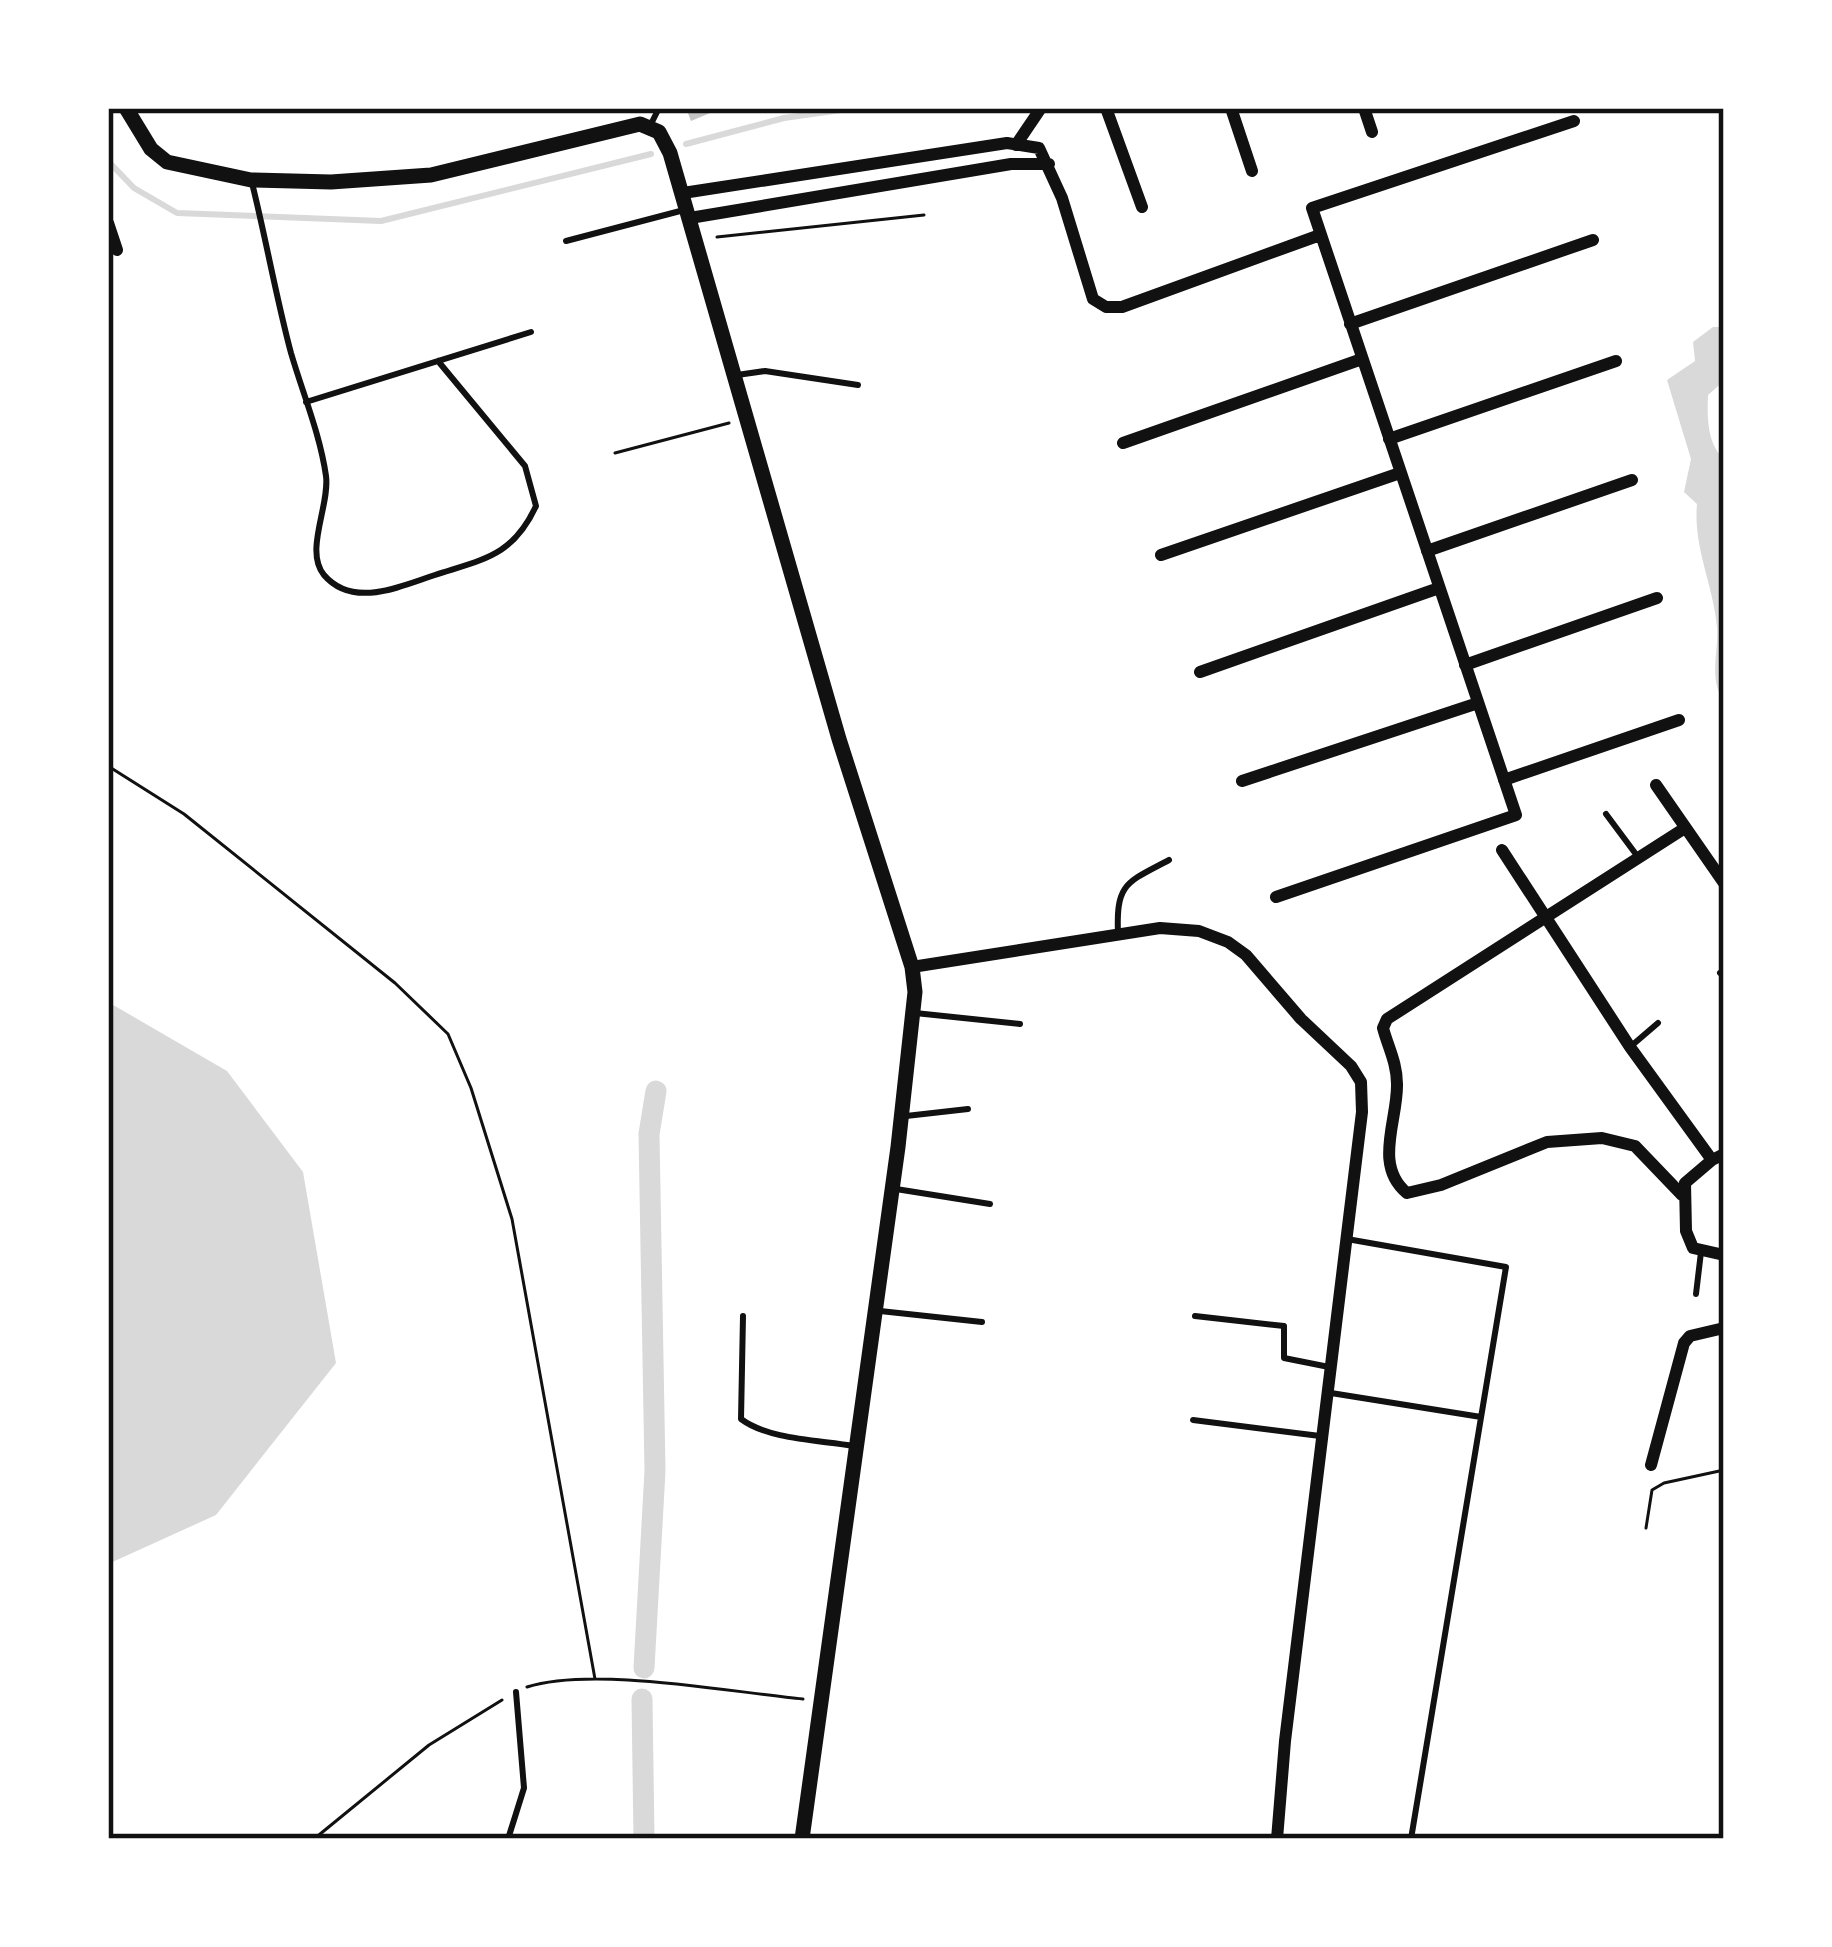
<svg xmlns="http://www.w3.org/2000/svg" width="1832" height="1947" font-family="'Roboto Condensed',sans-serif">
	<style>
		.water { fill: #d9d9d9 }
		.lines { fill: none; stroke-linecap: round; stroke-linejoin: round }
		.stream { stroke: #d9d9d9; stroke-width: 6 }
		.canal { stroke: #d9d9d9; stroke-width: 21 }
		.building { fill: #c4c4c4 }
		.path { stroke: #111; stroke-width: 3 }
		.service { stroke: #111; stroke-width: 6 }
		.minor { stroke: #111; stroke-width: 12 }
		.tertiary { stroke: #111; stroke-width: 15 }
		.neatline { fill: none; stroke: #111; stroke-width: 4.5 }
	</style>
	<rect width="100%" height="100%" fill="#fff"/>
	<path class="water" d="M1713,327H1724V381L1708,395C1707,416 1707,444 1724,459V465L1719,467L1724,488V702C1708,677 1719,653 1717,627C1713,584 1693,547 1697,504L1684,492L1691,459L1667,380L1695,361L1693,342Z
		M108,1002L227,1071L303,1172L336,1363L216,1515L108,1564Z"/>
	<g class="lines">
		<path class="stream" d="M686,144L784,118L855,108
			M108,161L134,188L177,213L381,221L651,154"/>
		<path class="canal" d="M644,1668L655,1471L649,1134L656,1091
			M642,1699L644,1839"/>
	</g>
	<path class="building" d="M686,108H722L691,121Z"/>
	<g class="lines">
		<path class="path" d="M717,237L924,215
			M615,453L729,423
			M108,766L184,814L395,983L448,1034L471,1088L512,1219L595,1679
			M1646,1528L1652,1490L1664,1483L1724,1470
			M527,1687C594,1666 729,1692 803,1699
			M314,1839L429,1745L502,1700"/>
		<path class="service" d="M650,126L659,108
			M252,183C266,239 276,297 291,353C303,394 320,434 326,476C330,505 304,551 324,575C353,609 401,586 435,575C484,559 513,556 536,506L525,466L438,361
			M566,241L684,210
			M737,375L765,371L858,385
			M306,402L531,332
			M1606,814L1638,857
			M1118,934C1116,883 1126,883 1169,860
			M1720,973L1724,970
			M915,1013L1020,1024
			M1630,1047L1658,1023
			M906,1116L968,1109
			M896,1189L990,1204
			M1347,1239L1506,1267L1411,1839
			M1696,1294L1701,1252
			M880,1311L982,1322
			M743,1316L741,1419C769,1440 820,1440 854,1446
			M1195,1316L1284,1326V1358L1329,1367
			M1331,1393L1481,1417
			M1193,1420L1320,1436
			M508,1839L524,1788L516,1692"/>
		<path class="minor" d="M1106,108L1142,207
			M1231,108L1252,171
			M1364,108L1372,132
			M1016,145L1041,108
			M683,193L1007,143L1039,148L1062,198L1093,299L1106,307H1122L1320,235
			M690,218L1011,164H1049
			M108,223L117,250
			M1350,324L1593,240
			M1389,439L1616,361
			M1123,443L1362,359
			M1427,551L1632,480
			M1161,555L1400,473
			M1465,665L1657,598
			M1200,672L1439,588
			M1504,780L1679,720
			M1242,781L1478,703
			M1656,785L1724,883
			M1502,850L1630,1047L1712,1160L1724,1154
			M1276,897L1516,815L1312,208L1574,121
			M912,967L1160,928L1199,931L1228,942L1246,955L1301,1019L1351,1066L1361,1082L1362,1112L1285,1741L1277,1839
			M1712,1160L1685,1183L1686,1231L1693,1248L1724,1255
			M1682,1195L1635,1146L1602,1138L1547,1142L1441,1185L1407,1193C1373,1165 1398,1120 1397,1084C1397,1063 1388,1047 1383,1028L1387,1019L1685,828
			M1651,1465L1684,1343L1690,1336L1724,1328"/>
		<path class="tertiary" d="M126,108L151,149L167,162L251,180L331,182L431,175L640,124L659,132L670,153L839,739L912,967L915,992L898,1147L802,1839"/>
	</g>
	<rect width="1832" height="1947" fill="none" stroke="#ffffff" stroke-width="222"/>
	<rect x="111" y="111" width="1610" height="1725" class="neatline"/>
</svg>
